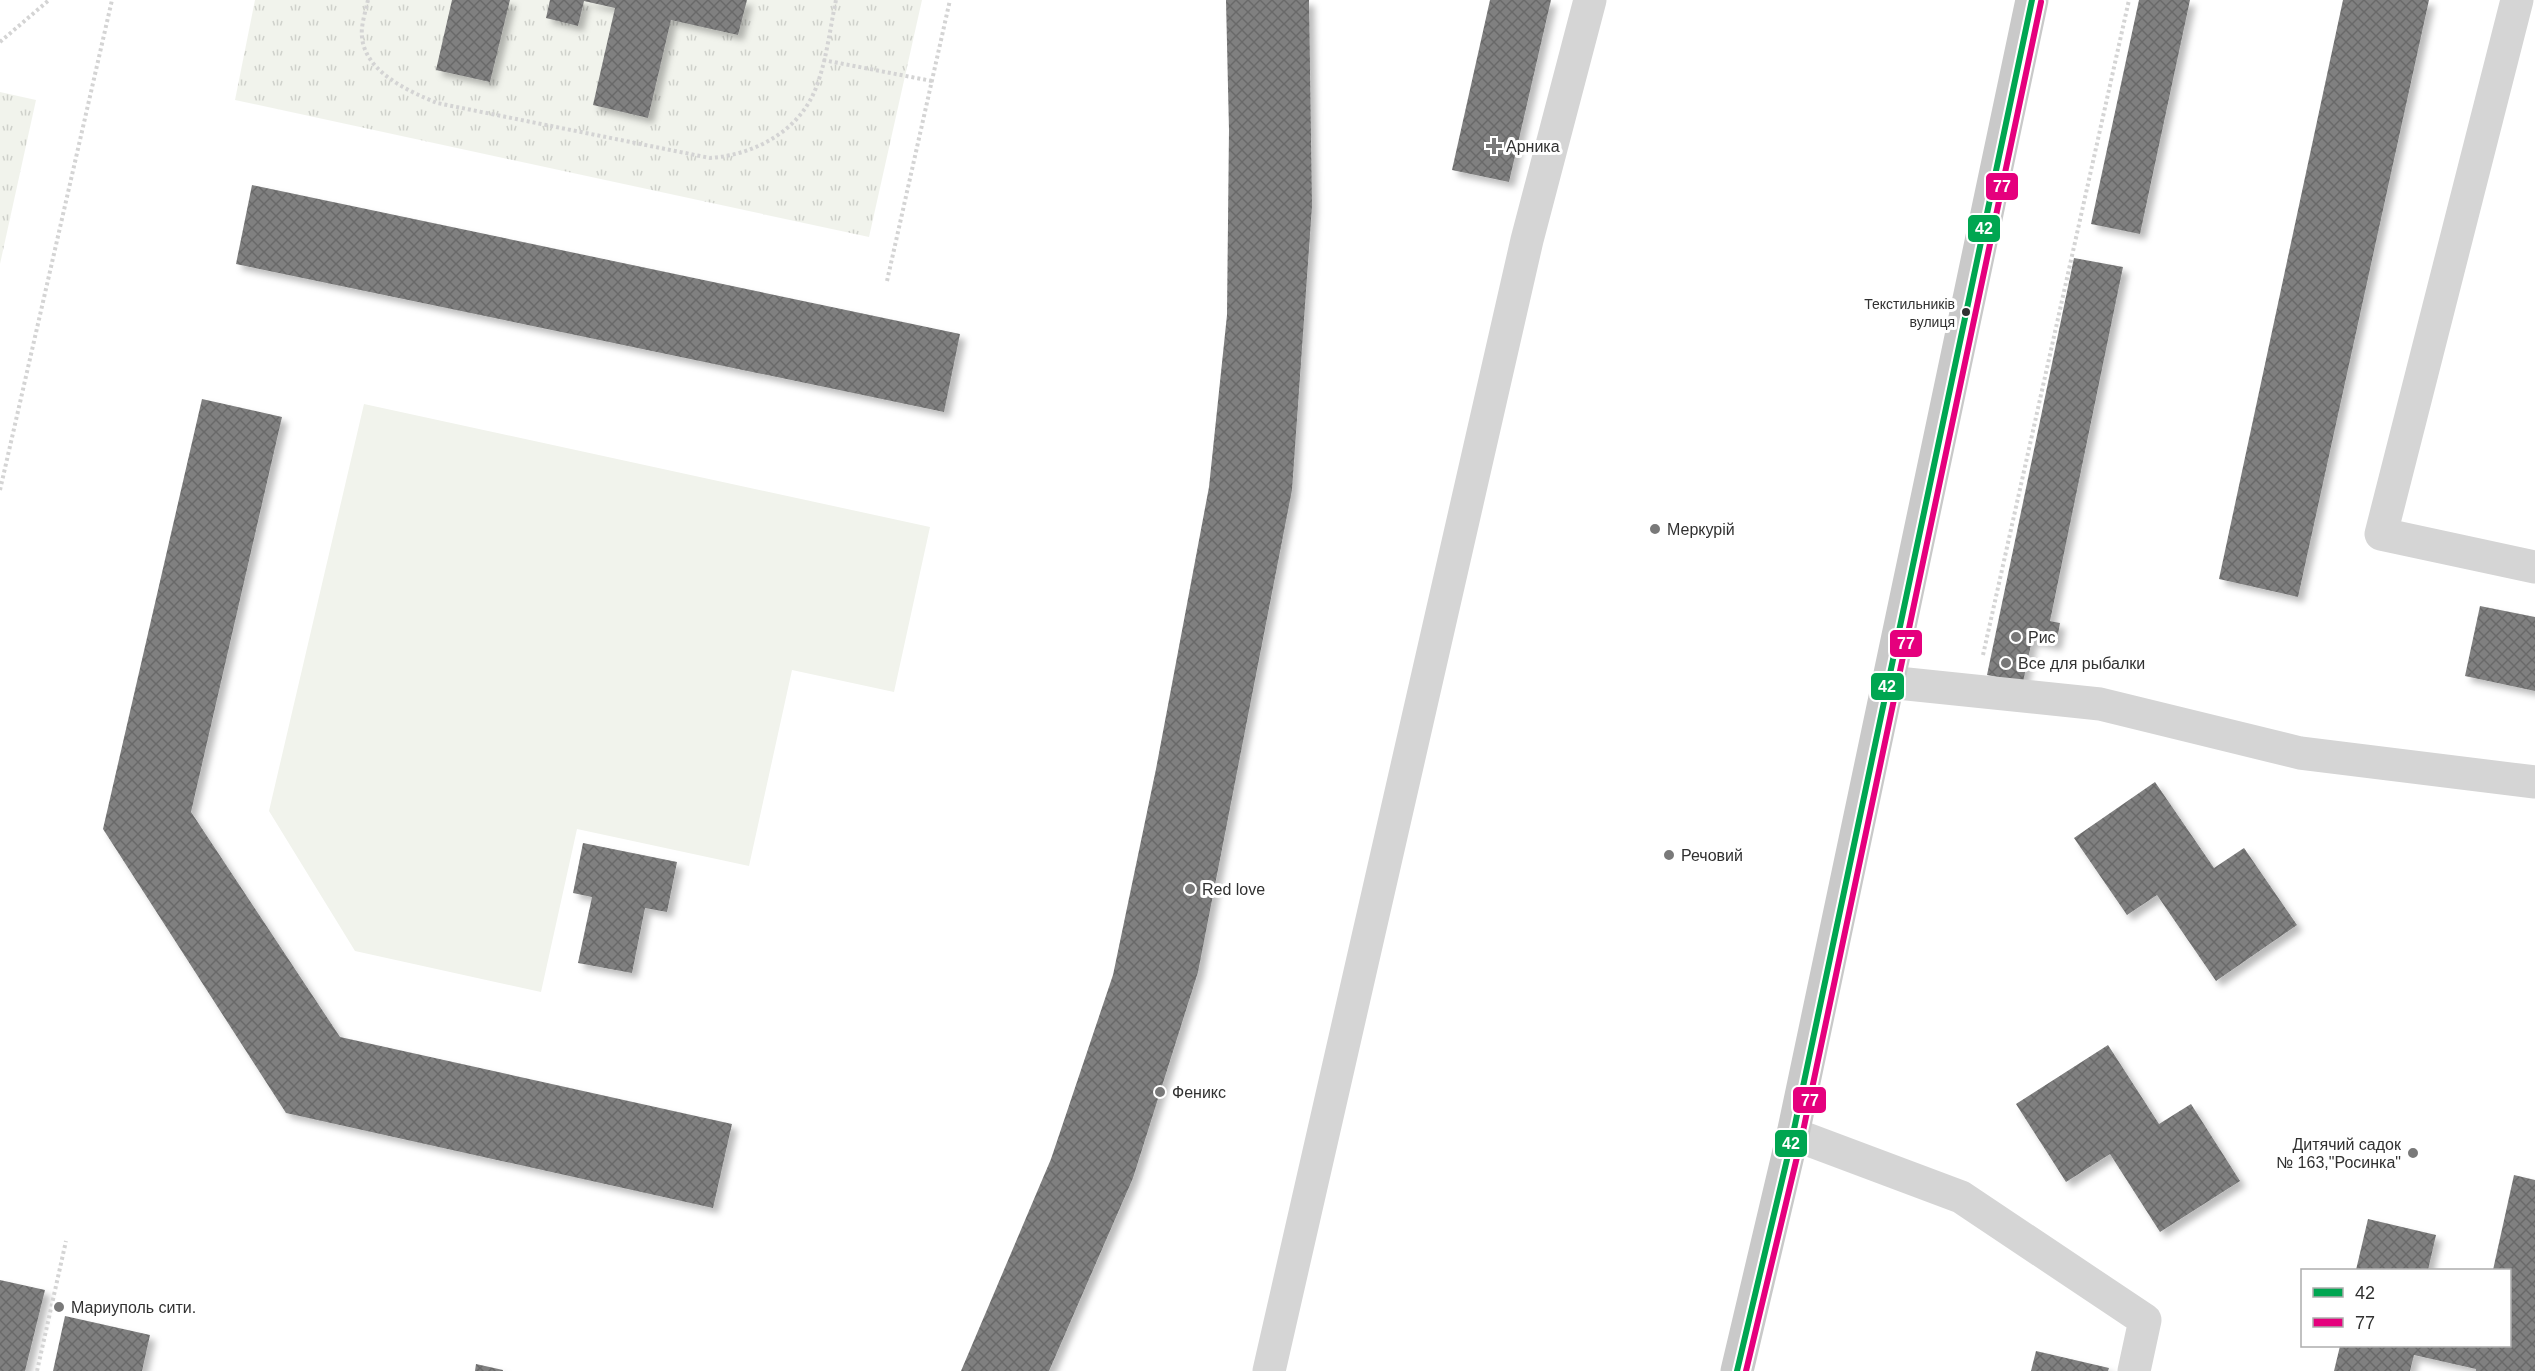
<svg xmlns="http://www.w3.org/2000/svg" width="2535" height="1371" font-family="Arial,sans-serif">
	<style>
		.grass { fill: #f1f3ec }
		.park { fill: url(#park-tufts) }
		.building { fill: url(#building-cross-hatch); filter: url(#shadow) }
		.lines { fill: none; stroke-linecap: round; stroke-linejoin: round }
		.path { stroke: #d4d4d4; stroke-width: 4; stroke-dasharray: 3 3; stroke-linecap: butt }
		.minor { stroke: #d5d5d5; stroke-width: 33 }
		.major { stroke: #c9c9c9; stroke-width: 33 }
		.bus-1-casing { stroke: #fff; stroke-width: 10 }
		.bus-2-casing { stroke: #fff; stroke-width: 10 }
		.bus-1 { stroke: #00a651; stroke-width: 6 }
		.bus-2 { stroke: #e5007d; stroke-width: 6 }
		.poi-dot { fill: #797979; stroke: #fff; stroke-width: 2 }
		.bus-dot { fill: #313131; stroke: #fff; stroke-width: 2 }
		.labels { text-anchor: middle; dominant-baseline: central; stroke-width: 6; stroke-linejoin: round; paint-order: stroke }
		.bus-label { font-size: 14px; fill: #313131; stroke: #fff; text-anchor: end }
		.poi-label { font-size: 16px; fill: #313131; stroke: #fff; text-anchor: start }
		.line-badge { stroke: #fff; stroke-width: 2 }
		.badge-label { font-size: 16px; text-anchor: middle; font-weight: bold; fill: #fff }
	</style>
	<defs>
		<pattern id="park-tufts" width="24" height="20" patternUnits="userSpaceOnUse" patternTransform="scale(1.5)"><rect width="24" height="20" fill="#f1f3ec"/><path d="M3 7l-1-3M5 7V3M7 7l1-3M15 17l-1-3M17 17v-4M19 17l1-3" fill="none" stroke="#cfd1cb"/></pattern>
		<pattern id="building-cross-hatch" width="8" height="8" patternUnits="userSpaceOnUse" patternTransform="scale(1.5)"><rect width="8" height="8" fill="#808080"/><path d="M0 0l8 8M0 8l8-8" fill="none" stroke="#696969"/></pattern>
		<filter id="shadow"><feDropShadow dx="5.5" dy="5.5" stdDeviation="3" flood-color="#0004"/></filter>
	</defs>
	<rect width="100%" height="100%" fill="#fff"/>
	<path class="grass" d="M364,404L930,527L894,692L792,670L749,866L577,829L541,992L355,951L269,811Z"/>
	<path class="park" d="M255,0H922L869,237L235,100Z
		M0,92L36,100L0,264Z"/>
	<path class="building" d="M452,0H510L490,82L436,70Z
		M550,0H747L738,35L671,20L648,118L593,105L615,8L584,1L578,26L546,18Z
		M1226,0H1309L1312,206L1292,490L1198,972L1133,1178L1049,1371H961L1051,1159L1113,975L1156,769L1209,487L1227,315L1229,130Z
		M1490,0H1551L1509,182L1452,170Z
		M2139,0H2190L2140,234L2091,224Z
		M2343,0H2429L2298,597L2219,579Z
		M252,185L960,334L944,412L236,264Z
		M2074,258L2123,267L2050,621L2060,623L2056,645L2032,640L2023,682L1987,675Z
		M202,399L282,417L191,812L340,1037L732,1124L713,1208L286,1113L103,829Z
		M2480,606L2535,617V691L2465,676Z
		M2155,782L2214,868L2244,848L2297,925L2216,981L2157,895L2127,915L2074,838Z
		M583,843L677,862L667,912L645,908L632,973L578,963L592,897L573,893Z
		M2108,1045L2159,1124L2191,1104L2240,1181L2160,1232L2110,1154L2066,1182L2016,1104Z
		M2514,1175L2535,1180V1371H2476V1369L2414,1355L2410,1371H2334L2340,1346H2510V1270H2493Z
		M2368,1219L2436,1235L2428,1270H2356Z
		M0,1280L45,1290L25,1371H0Z
		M65,1316L150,1335L142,1371H53Z
		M2036,1351L2109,1368L2108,1371H2031Z
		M476,1364L503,1370V1371H475Z"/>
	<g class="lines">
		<path class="path" d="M368,0C366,9 363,19 362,28C358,69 406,90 437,103L710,158C754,155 801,131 817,85C827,58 830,28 836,0
			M0,42L49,0
			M823,60L932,81
			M887,281L950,0
			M0,490L112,0
			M1983,655L2129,0
			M37,1371L66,1241"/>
		<path class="minor" d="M2517,0L2381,534L2535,567
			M1888,682L2100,704L2300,753L2535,782
			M1793,1134L1961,1197L2145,1320L2134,1371
			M1269,1371L1527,240L1590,0"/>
		<path class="major" d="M1737,1371L1793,1134L2032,0"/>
		<defs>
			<path id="bus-1" d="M1737,1371L1793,1134L2032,0"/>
			<path id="bus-2" d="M1746,1371L1802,1136L2041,2"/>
		</defs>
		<use href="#bus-1" class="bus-1-casing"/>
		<use href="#bus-2" class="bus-2-casing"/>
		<use href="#bus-1" class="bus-1"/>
		<use href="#bus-2" class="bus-2"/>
	</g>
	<g class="poi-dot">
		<path d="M1491 137h6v6h6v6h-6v6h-6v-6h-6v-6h6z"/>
		<circle cx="1655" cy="529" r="6"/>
		<circle cx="2016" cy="637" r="6"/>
		<circle cx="2006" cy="663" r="6"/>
		<circle cx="1669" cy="855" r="6"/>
		<circle cx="1190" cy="889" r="6"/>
		<circle cx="1160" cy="1092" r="6"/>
		<circle cx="2413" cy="1153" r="6"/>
		<circle cx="59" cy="1307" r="6"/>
	</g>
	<circle class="bus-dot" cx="1966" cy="312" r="5"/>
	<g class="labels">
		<g class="bus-label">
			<text x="1955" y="304">Текстильників<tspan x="1955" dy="18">вулиця</tspan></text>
		</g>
		<g class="poi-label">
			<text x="1506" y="146">Арника</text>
			<text x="1667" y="529">Меркурій</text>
			<text x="2028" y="637">Рис</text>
			<text x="2018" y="663">Все для рыбалки</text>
			<text x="1681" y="855">Речовий</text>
			<text x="1202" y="889">Red love</text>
			<text x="1172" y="1092">Феникс</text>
			<text x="2401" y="1144" text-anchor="end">Дитячий садок<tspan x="2401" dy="18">№ 163,"Росинка"</tspan></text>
			<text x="71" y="1307">Мариуполь сити.</text>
		</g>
	</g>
	<g class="line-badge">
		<rect x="1985" y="172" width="34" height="29" rx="6" fill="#e5007d"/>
		<rect x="1967" y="214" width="34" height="29" rx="6" fill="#00a651"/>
		<rect x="1889" y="629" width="34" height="29" rx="6" fill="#e5007d"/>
		<rect x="1870" y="672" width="35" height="29" rx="6" fill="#00a651"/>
		<rect x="1792" y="1086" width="35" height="28" rx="6" fill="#e5007d"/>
		<rect x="1774" y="1129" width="34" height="29" rx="6" fill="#00a651"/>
	</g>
	<g class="badge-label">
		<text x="2002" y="192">77</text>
		<text x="1984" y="234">42</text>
		<text x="1906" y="649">77</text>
		<text x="1887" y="692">42</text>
		<text x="1810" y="1106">77</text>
		<text x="1791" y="1149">42</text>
	</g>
	<rect x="2301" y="1269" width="210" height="78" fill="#ffffff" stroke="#adadad" stroke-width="1.5"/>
	<rect x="2313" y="1288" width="30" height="9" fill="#00a651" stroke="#adadad" stroke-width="1.5"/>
	<text x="2355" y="1299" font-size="18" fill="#313131">42</text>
	<rect x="2313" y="1318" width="30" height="9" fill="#e5007d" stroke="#adadad" stroke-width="1.5"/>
	<text x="2355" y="1329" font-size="18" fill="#313131">77</text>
</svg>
